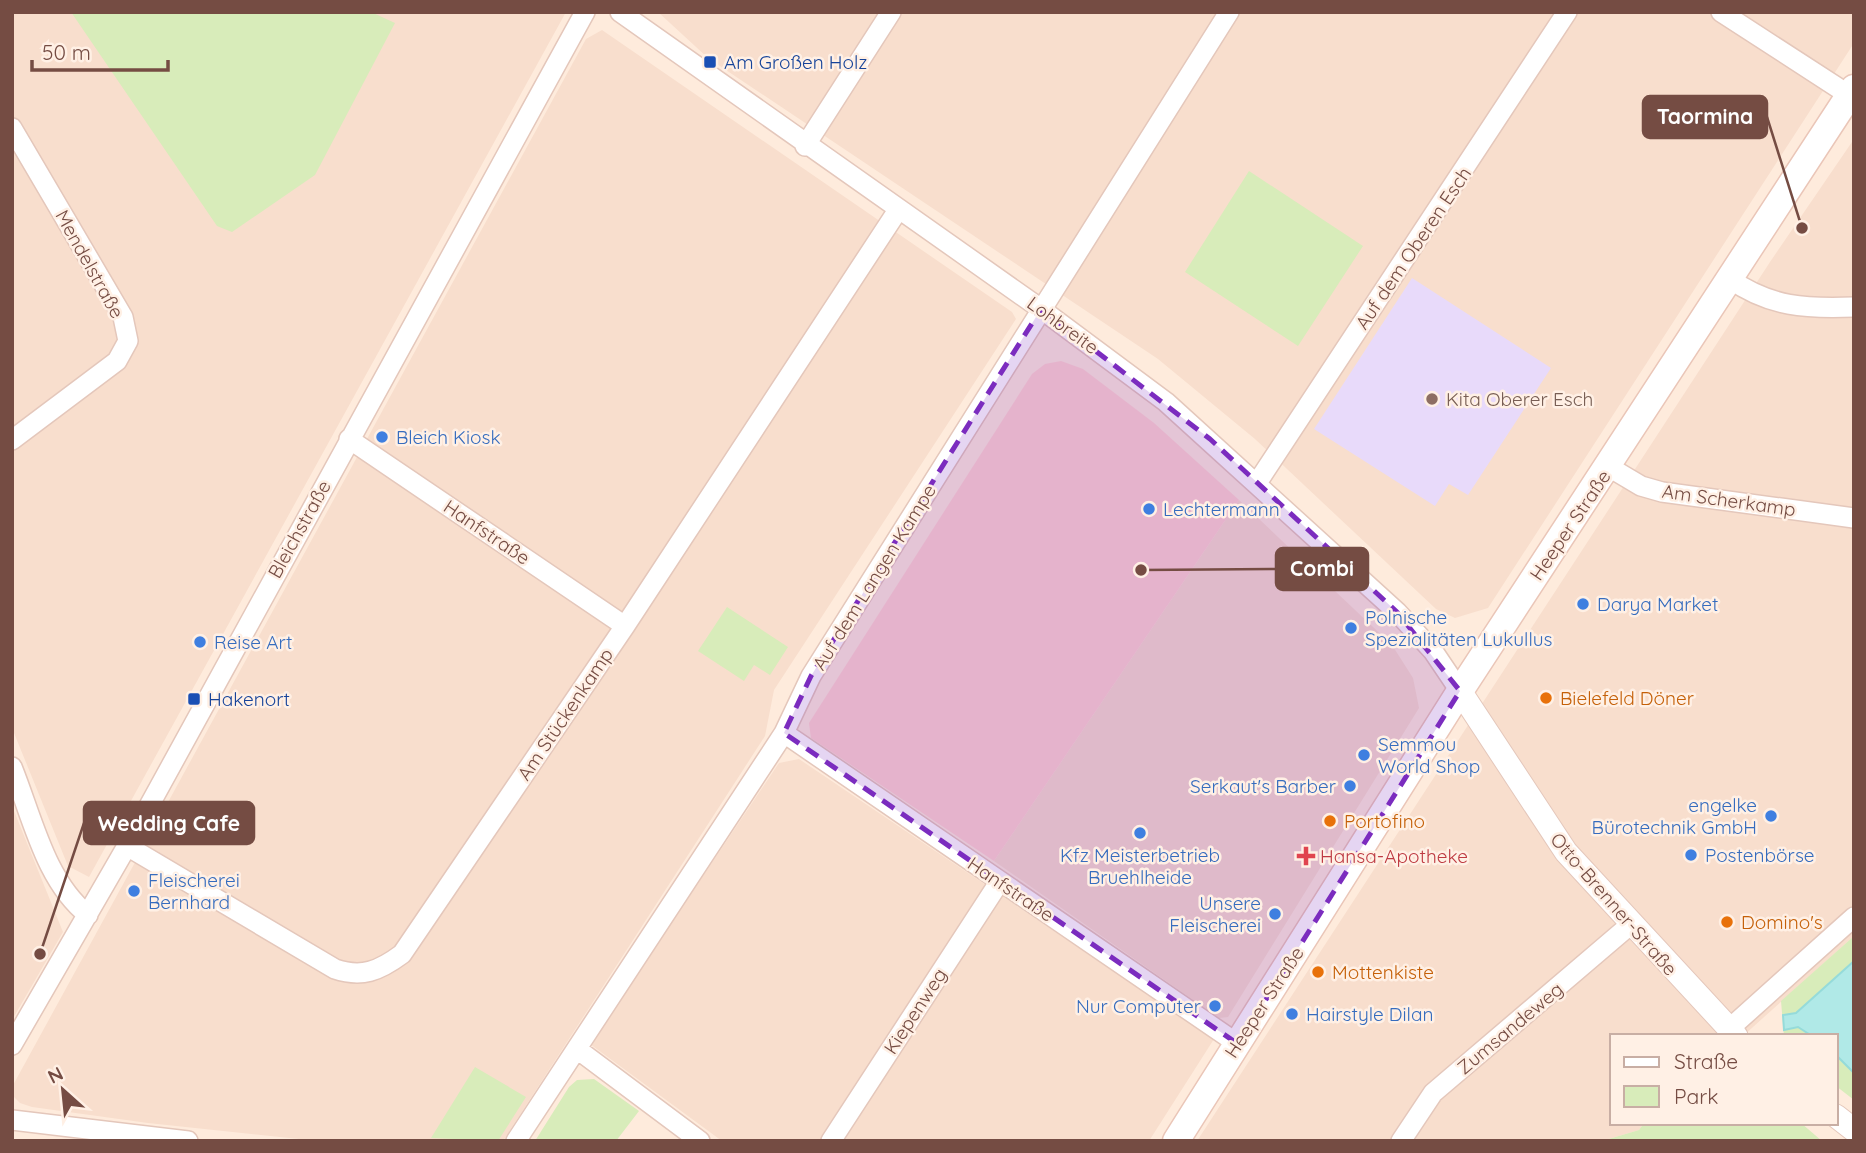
<svg xmlns="http://www.w3.org/2000/svg" width="1866" height="1153" font-family="Quicksand,sans-serif">
	<style>
		.residential { fill: #f8decd }
		.commercial { fill: #ffd5d0 }
		.education { fill: #e8dafa }
		.green { fill: #d8ecba }
		.water { fill: #b0e9e7; stroke: #95dbda; stroke-width: 2 }
		.lines { fill: none; stroke-linecap: round; stroke-linejoin: round }
		.minor-casing { stroke: #e4c7bb; stroke-width: 22 }
		.tertiary-casing { stroke: #e4c7bb; stroke-width: 25 }
		.secondary-casing { stroke: #eac6b8; stroke-width: 29 }
		.minor { stroke: #fff; stroke-width: 19 }
		.tertiary { stroke: #fff; stroke-width: 23 }
		.secondary { stroke: #fff; stroke-width: 26 }
		.marked { fill: #7b2cbf; fill-opacity: 0.2; stroke: #7b2cbf; stroke-width: 5; stroke-dasharray: 14 9; stroke-linejoin: round }
		.transit-dot { fill: #1a4fb4; stroke: #fff0e5; stroke-width: 2.5 }
		.education-dot { fill: #8d6e63; stroke: #fff0e5; stroke-width: 2.5 }
		.shop-dot { fill: #3f7fe0; stroke: #fff0e5; stroke-width: 2.5 }
		.food-dot { fill: #e8710a; stroke: #fff0e5; stroke-width: 2.5 }
		.health-dot { fill: #e0444e; stroke: #fff0e5; stroke-width: 2.5 }
		.labels { text-anchor: middle; dominant-baseline: central; stroke-width: 5; stroke-linejoin: round; paint-order: stroke }
		.transit-label { font-size: 19px; fill: #164399; stroke: #fff0e5; text-anchor: start }
		.street-label { font-size: 19px; fill: #754c43; stroke: #fff0e5 }
		.education-label { font-size: 19px; fill: #785e54; stroke: #fff0e5; text-anchor: start }
		.shop-label { font-size: 19px; fill: #366cbe; stroke: #fff0e5; text-anchor: start }
		.food-label { font-size: 19px; fill: #c56008; stroke: #fff0e5; text-anchor: start }
		.health-label { font-size: 19px; fill: #be3a42; stroke: #fff0e5; text-anchor: start }
		.leader { fill: none; stroke: #754c43; stroke-width: 2.5 }
		.callout-dot { fill: #754c43; stroke: #fff0e5; stroke-width: 2.5 }
		.callout { fill: #754c43; stroke: #754c43; stroke-width: 2.5 }
		.callout-label { font-size: 21px; text-anchor: middle; font-weight: bold; fill: #fff }
	</style>
	<rect width="100%" height="100%" fill="#feebdc"/>
	<path class="residential" d="M12,12H566L89,877L68,866L12,728Z
		M658,12H1854V43L1488,608L1455,618L1436,609L1255,439L1158,359L708,58Z
		M602,30L1012,312L1016,319L774,690L765,736L503,1141H318L148,1123L32,1107L20,1103L12,1095V1087L586,39Z
		M1854,139V936L1743,1036H1612V1123H1644L1639,1130L1602,1141H1197L1770,262Z
		M1239,500L1392,645L1413,678L1419,708L1228,1017L1219,1018L994,861Z
		M799,759L1214,1039L1149,1141H722L590,1044L779,763Z
		M12,806L63,932L12,1020Z"/>
	<path class="commercial" d="M1061,361L1083,369L1154,423L1239,500L994,861L811,738L809,723L1032,374L1045,364Z"/>
	<path class="education" d="M1412,278L1551,368L1468,495L1449,484L1435,506L1314,429Z"/>
	<path class="green" d="M71,12H371L395,23L315,175L232,232L217,226Z
		M1249,171L1363,246L1298,346L1185,272Z
		M727,607L788,647L770,675L754,665L744,681L698,651Z
		M1854,936V1100L1836,1086V1036H1784L1781,1001Z
		M475,1067L526,1097L498,1141L431,1138Z
		M594,1079L639,1111L616,1141H535L569,1087L577,1080Z
		M1644,1123H1801L1822,1141H1602L1639,1130Z"/>
	<path class="water" d="M1854,961V1073L1836,1055V1036H1812L1798,1027L1784,1030L1783,1015L1796,1013Z"/>
	<g class="lines">
		<defs>
			<path id="minor" d="M620,12L1041,309L1166,402L1397,612L1433,651L1460,691
				M1721,12L1849,95
				M12,128L123,317L128,341L117,361L12,440
				M805,146L891,12
				M1730,279C1770,307 1806,309 1854,307
				M349,439L625,626
				M1609,467L1641,486L1662,492L1854,518
				M1257,483L1567,12
				M784,733L1238,1044
				M12,767C32,816 45,881 88,915
				M127,846L335,969C362,978 379,971 402,954L625,626L898,210
				M1729,1029L1854,917
				M12,1045L127,846L585,12
				M577,1049L700,1141
				M12,1120L188,1141
				M516,1141L784,733L811,676L1229,12
				M831,1141L1000,881
				M1401,1141L1433,1093L1630,925"/>
			<path id="tertiary" d="M1460,691L1566,852L1736,1036
				M1836,1116L1854,1130"/>
			<path id="secondary" d="M1176,1141L1460,691L1854,88"/>
		</defs>
		<use href="#minor" class="minor-casing"/>
		<use href="#tertiary" class="tertiary-casing"/>
		<use href="#secondary" class="secondary-casing"/>
		<use href="#minor" class="minor"/>
		<use href="#tertiary" class="tertiary"/>
		<use href="#secondary" class="secondary"/>
	</g>
	<path class="marked" d="M1041,309L1210,439L1397,612L1460,691L1238,1044L784,733L811,676Z"/>
	<g class="transit-dot">
		<rect x="703" y="55" width="14" height="14" rx="3.5"/>
		<rect x="187" y="692" width="14" height="14" rx="3.5"/>
	</g>
	<circle class="education-dot" cx="1432" cy="399" r="7"/>
	<g class="shop-dot">
		<circle cx="382" cy="437" r="7"/>
		<circle cx="1149" cy="509" r="7"/>
		<circle cx="1583" cy="604" r="7"/>
		<circle cx="1351" cy="628" r="7"/>
		<circle cx="200" cy="642" r="7"/>
		<circle cx="1364" cy="755" r="7"/>
		<circle cx="1350" cy="786" r="7"/>
		<circle cx="1771" cy="816" r="7"/>
		<circle cx="1140" cy="833" r="7"/>
		<circle cx="1691" cy="855" r="7"/>
		<circle cx="134" cy="891" r="7"/>
		<circle cx="1275" cy="914" r="7"/>
		<circle cx="1215" cy="1006" r="7"/>
		<circle cx="1292" cy="1014" r="7"/>
	</g>
	<g class="food-dot">
		<circle cx="1546" cy="698" r="7"/>
		<circle cx="1330" cy="821" r="7"/>
		<circle cx="1727" cy="922" r="7"/>
		<circle cx="1318" cy="972" r="7"/>
	</g>
	<path class="health-dot" d="M1302.5 845.5h7v7h7v7h-7v7h-7v-7h-7v-7h7z"/>
	<g class="labels">
		<g class="transit-label">
			<text x="724" y="62">Am Großen Holz</text>
			<text x="208" y="699">Hakenort</text>
		</g>
		<g class="street-label">
			<text transform="translate(1413 248) rotate(-56)">Auf dem Oberen Esch</text>
			<text transform="translate(90 264) rotate(61)">Mendelstraße</text>
			<text transform="translate(1063 325) rotate(36)">Lohbreite</text>
			<text transform="translate(1729 500) rotate(8)">Am Scherkamp</text>
			<text transform="translate(1570 525) rotate(-56)">Heeper Straße</text>
			<text transform="translate(299 529) rotate(-61)">Bleichstraße</text>
			<text transform="translate(487 532) rotate(34)">Hanfstraße</text>
			<text transform="translate(874 577) rotate(-58)">Auf dem Langen Kampe</text>
			<text transform="translate(565 714) rotate(-56)">Am Stückenkamp</text>
			<text transform="translate(1011 889) rotate(34)">Hanfstraße</text>
			<text transform="translate(1614 904) rotate(49)">Otto-Brenner-Straße</text>
			<text transform="translate(1264 1002) rotate(-57)">Heeper Straße</text>
			<text transform="translate(915 1011) rotate(-57)">Kiepenweg</text>
			<text transform="translate(1510 1028) rotate(-40)">Zumsandeweg</text>
		</g>
		<g class="education-label">
			<text x="1446" y="399">Kita Oberer Esch</text>
		</g>
		<g class="shop-label">
			<text x="396" y="437">Bleich Kiosk</text>
			<text x="1163" y="509">Lechtermann</text>
			<text x="1597" y="604">Darya Market</text>
			<text x="1365" y="617">Polnische<tspan x="1365" dy="22">Spezialitäten Lukullus</tspan></text>
			<text x="214" y="642">Reise Art</text>
			<text x="1378" y="744">Semmou<tspan x="1378" dy="22">World Shop</tspan></text>
			<text x="1336" y="786" text-anchor="end">Serkaut's Barber</text>
			<text x="1757" y="805" text-anchor="end">engelke<tspan x="1757" dy="22">Bürotechnik GmbH</tspan></text>
			<text x="1140" y="855" text-anchor="middle">Kfz Meisterbetrieb<tspan x="1140" dy="22">Bruehlheide</tspan></text>
			<text x="1705" y="855">Postenbörse</text>
			<text x="148" y="880">Fleischerei<tspan x="148" dy="22">Bernhard</tspan></text>
			<text x="1261" y="903" text-anchor="end">Unsere<tspan x="1261" dy="22">Fleischerei</tspan></text>
			<text x="1201" y="1006" text-anchor="end">Nur Computer</text>
			<text x="1306" y="1014">Hairstyle Dilan</text>
		</g>
		<g class="food-label">
			<text x="1560" y="698">Bielefeld Döner</text>
			<text x="1344" y="821">Portofino</text>
			<text x="1741" y="922">Domino's</text>
			<text x="1332" y="972">Mottenkiste</text>
		</g>
		<g class="health-label">
			<text x="1320" y="856">Hansa-Apotheke</text>
		</g>
	</g>
	<path class="leader" d="M1802 228L1767 117M1141 570L1276 569M40 954L84 823"/>
	<g class="callout-dot">
		<circle cx="1802" cy="228" r="7"/>
		<circle cx="1141" cy="570" r="7"/>
		<circle cx="40" cy="954" r="7"/>
	</g>
	<g class="callout">
		<rect x="1643" y="96" width="124" height="42" rx="7"/>
		<rect x="1276" y="548" width="92" height="42" rx="7"/>
		<rect x="84" y="802" width="170" height="42" rx="7"/>
	</g>
	<g class="callout-label">
		<text x="1705" y="124">Taormina</text>
		<text x="1322" y="576">Combi</text>
		<text x="169" y="831">Wedding Cafe</text>
	</g>
	<rect width="1866" height="1153" fill="none" stroke="#754c43" stroke-width="28"/>
	<rect x="1610" y="1034" width="228" height="91" fill="#fff0e5" stroke="#c8aea4" stroke-width="2"/>
	<rect x="1624" y="1057" width="35" height="10" fill="#ffffff" stroke="#c8aea4" stroke-width="2"/>
	<text x="1674" y="1069" font-size="21" fill="#754c43">Straße</text>
	<rect x="1624" y="1086" width="35" height="21" fill="#d8ecba" stroke="#c8aea4" stroke-width="2"/>
	<text x="1674" y="1104" font-size="21" fill="#754c43">Park</text>
	<g transform="translate(63 1090) rotate(333)" stroke="#fff0e5" stroke-width="5" paint-order="stroke">
	<path d="M0-5L12 26L0 18L-12 26Z" fill="#754c43"/>
	<text y="-10" font-size="19" font-weight="bold" text-anchor="middle" fill="#754c43">N</text>
	</g>
	<path d="M32 60v10h136v-10" fill="none" stroke="#754c43" stroke-width="3.5"/>
	<text x="42" y="60" font-size="21" fill="#754c43" stroke="#fff0e5" stroke-width="5" paint-order="stroke">50 m</text>
</svg>
